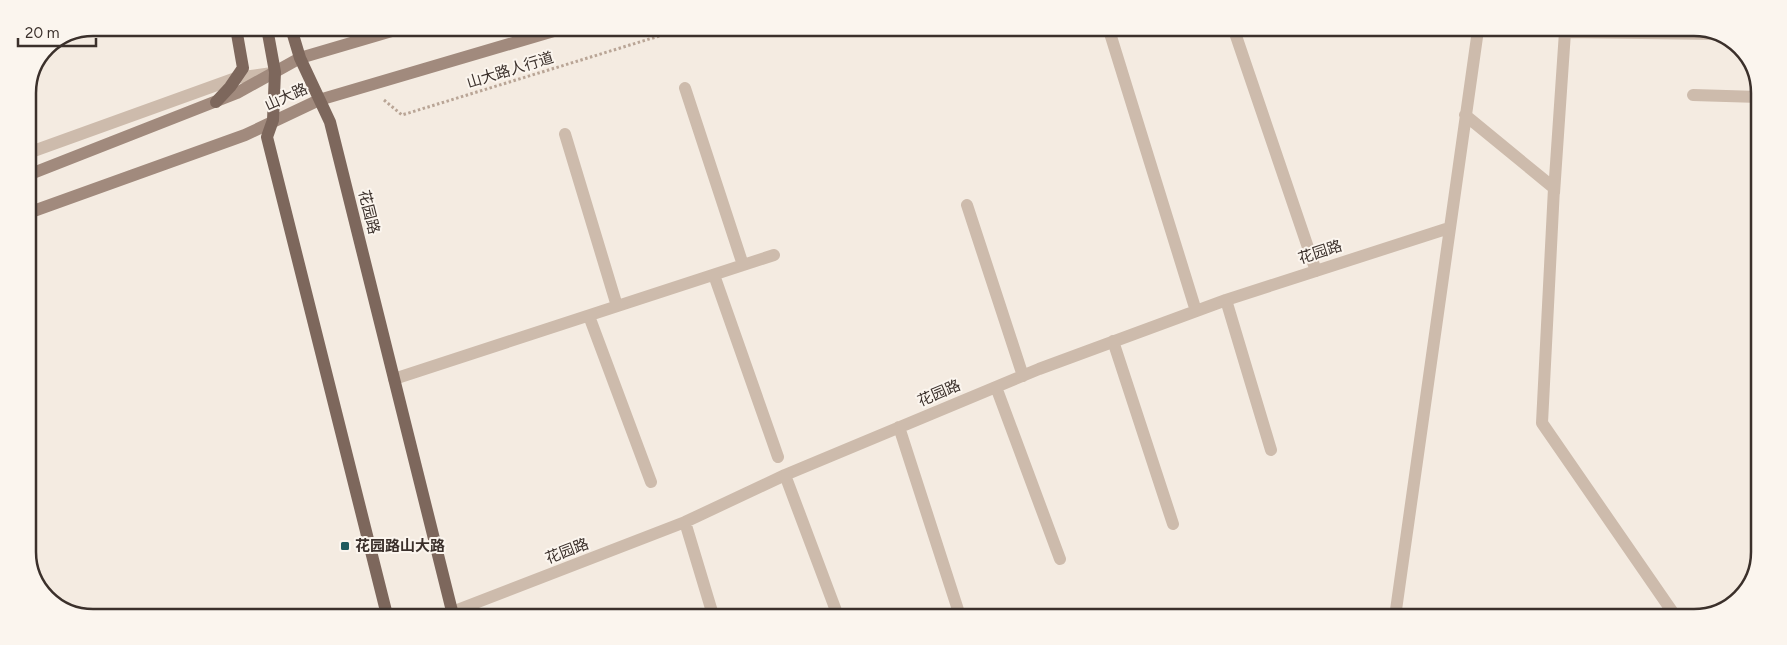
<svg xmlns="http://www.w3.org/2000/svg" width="1787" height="645" font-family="Figtree,'Noto Sans SC',sans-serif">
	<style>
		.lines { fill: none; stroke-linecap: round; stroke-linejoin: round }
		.path { stroke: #b9a596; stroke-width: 3; stroke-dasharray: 2.5 2.5; stroke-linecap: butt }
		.minor { stroke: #cdbbac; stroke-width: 12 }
		.secondary { stroke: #a18a7d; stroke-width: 12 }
		.primary { stroke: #7d675c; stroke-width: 12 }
		.poi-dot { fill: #1f5a5e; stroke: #fbf5ee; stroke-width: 2 }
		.labels { text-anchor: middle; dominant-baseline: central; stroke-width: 4; stroke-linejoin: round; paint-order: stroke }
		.street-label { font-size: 15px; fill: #3b302b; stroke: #fbf5ee }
		.poi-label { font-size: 15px; font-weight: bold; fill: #3b302b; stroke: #fbf5ee; text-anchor: start }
		.rim { fill: none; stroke: #3b302b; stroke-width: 2.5 }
	</style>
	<rect width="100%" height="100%" fill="#f4ebe1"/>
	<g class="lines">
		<path class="path" d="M384,100L402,115L682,29"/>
		<path class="minor" d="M1109,30L1196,311
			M1234,30L1316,271
			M685,88L743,265
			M1693,95L1759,97
			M1465,115L1554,188L1542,423L1676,617
			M565,134L617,306
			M28,153L236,78L272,73
			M1554,193L1565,32L1718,34
			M967,205L1023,376
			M714,275L778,457
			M1226,300L1271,450
			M589,316L651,482
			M1113,341L1173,524
			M394,379L774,255
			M996,387L1060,559
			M899,427L960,616
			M785,475L838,616
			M685,522L713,615
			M452,612L685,522L785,475L1039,369L1226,300L1449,228
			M1395,617L1478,30"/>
		<path class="secondary" d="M28,175L237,93L300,58L402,28
			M28,213L245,135L319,100L564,28"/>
		<path class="primary" d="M267,28L275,72L273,120L267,137L387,615
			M291,28L300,58L330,122L453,615
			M216,102L230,87L243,68L236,28"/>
	</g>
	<rect class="poi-dot" x="340" y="541" width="10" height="10" rx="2.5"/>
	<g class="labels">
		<g class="street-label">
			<text transform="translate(510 70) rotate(-17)">山大路人行道</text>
			<text transform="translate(286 97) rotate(-24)">山大路</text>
			<text transform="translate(369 212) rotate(76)">花园路</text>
			<text transform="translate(1320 252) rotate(-18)">花园路</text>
			<text transform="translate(939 393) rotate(-23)">花园路</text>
			<text transform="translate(567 551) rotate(-21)">花园路</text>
		</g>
		<g class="poi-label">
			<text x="355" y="546">花园路山大路</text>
		</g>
	</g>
	<path d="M0 0H1787V645H0ZM93 36H1694A57 57 0 0 1 1751 93V552A57 57 0 0 1 1694 609H93A57 57 0 0 1 36 552V93A57 57 0 0 1 93 36Z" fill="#fbf5ee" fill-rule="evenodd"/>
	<path class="rim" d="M93 36H1694A57 57 0 0 1 1751 93V552A57 57 0 0 1 1694 609H93A57 57 0 0 1 36 552V93A57 57 0 0 1 93 36Z"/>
	<path d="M18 38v8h78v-8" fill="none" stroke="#3b302b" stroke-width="2.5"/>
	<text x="25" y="38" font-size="15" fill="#3b302b" stroke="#fbf5ee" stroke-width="4" paint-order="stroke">20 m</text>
</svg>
